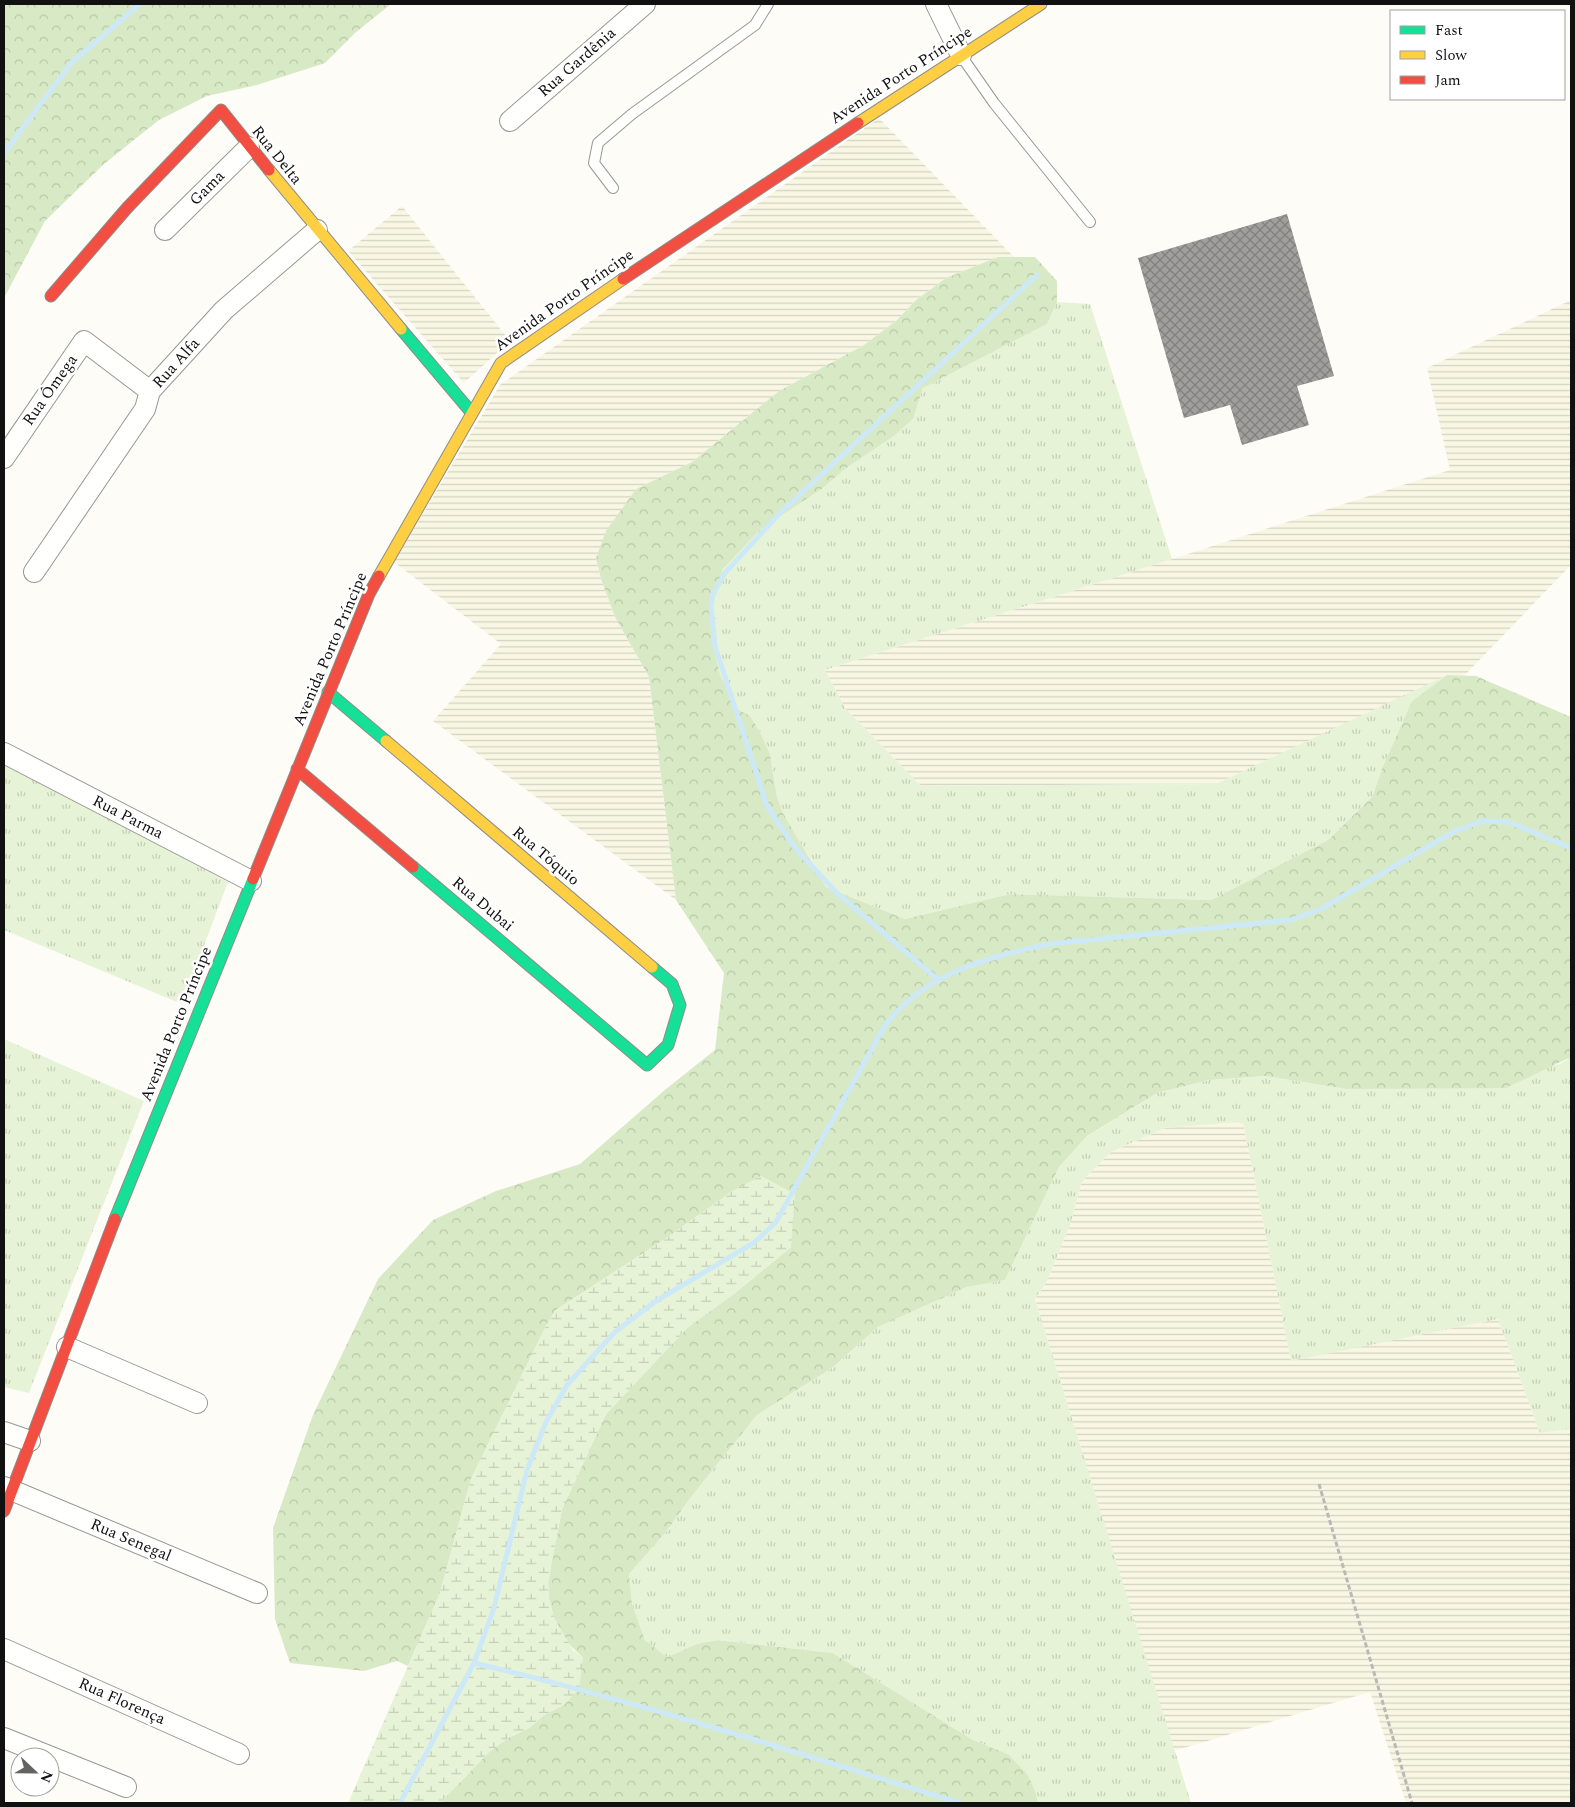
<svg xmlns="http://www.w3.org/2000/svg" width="1575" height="1807" font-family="Spectral,serif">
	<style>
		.farmland { fill: url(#farmland-rules) }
		.grass { fill: url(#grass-tufts) }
		.forest { fill: url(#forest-crowns) }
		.wetland { fill: url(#wetland-marsh) }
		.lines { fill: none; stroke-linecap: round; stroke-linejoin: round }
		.stream { stroke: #cde8f7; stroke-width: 5 }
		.building { fill: url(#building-cross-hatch) }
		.lane-casing { stroke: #979795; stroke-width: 12 }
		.street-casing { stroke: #979795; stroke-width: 22 }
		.fast-casing { stroke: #8e8d8b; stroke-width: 13 }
		.slow-casing { stroke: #8e8d8b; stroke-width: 13 }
		.jam-casing { stroke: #8e8d8b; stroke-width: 13 }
		.path { stroke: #b9b9b8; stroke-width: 3; stroke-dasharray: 5 2.5; stroke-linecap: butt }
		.lane { stroke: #fffffe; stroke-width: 10 }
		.street { stroke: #fffffe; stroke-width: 20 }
		.fast { stroke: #16e098; stroke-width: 11 }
		.slow { stroke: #ffcf43; stroke-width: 11 }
		.jam { stroke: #f24e42; stroke-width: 11 }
		.labels { text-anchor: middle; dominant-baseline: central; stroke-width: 5; stroke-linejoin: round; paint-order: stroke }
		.street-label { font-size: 16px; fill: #111; stroke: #fff }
	</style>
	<defs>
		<pattern id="farmland-rules" width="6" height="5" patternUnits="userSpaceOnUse" patternTransform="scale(1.25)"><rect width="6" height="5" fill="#f9f7e4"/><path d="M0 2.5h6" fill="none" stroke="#d4d3c3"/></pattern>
		<pattern id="grass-tufts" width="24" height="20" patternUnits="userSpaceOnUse" patternTransform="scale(1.25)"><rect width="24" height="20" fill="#e7f3d7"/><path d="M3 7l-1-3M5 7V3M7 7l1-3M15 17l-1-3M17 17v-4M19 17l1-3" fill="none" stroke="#c5cfb8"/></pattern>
		<pattern id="forest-crowns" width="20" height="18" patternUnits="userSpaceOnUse" patternTransform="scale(1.25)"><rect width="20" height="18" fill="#d8eac5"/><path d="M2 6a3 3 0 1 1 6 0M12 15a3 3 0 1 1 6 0" fill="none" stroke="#b8c8a8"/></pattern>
		<pattern id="wetland-marsh" width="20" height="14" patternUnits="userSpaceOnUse" patternTransform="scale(1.25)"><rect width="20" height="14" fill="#e7f3d7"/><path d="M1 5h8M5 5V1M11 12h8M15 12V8" fill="none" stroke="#c5cfb8"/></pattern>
		<pattern id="building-cross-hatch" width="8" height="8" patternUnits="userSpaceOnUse" patternTransform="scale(1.25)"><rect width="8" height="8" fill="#a19f9c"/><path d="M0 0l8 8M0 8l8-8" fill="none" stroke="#82807e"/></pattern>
	</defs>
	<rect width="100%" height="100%" fill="#fdfcf7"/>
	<path class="farmland" d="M879,118L1014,257H998L946,278L916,300L897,320L864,345L779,391L692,462L636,489L596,558L601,579L615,617L649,677L676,900L433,721L501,644L394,562L500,385Z
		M402,206L510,341L464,383L348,251Z
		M1571,300V565L1464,676H1447L1216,784L921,786L845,708L825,670L1450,470L1427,368Z
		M1243,1122L1291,1360L1498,1319L1540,1433L1571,1429V1803H1406L1370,1692L1174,1751L1035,1299L1046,1283L1070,1225L1082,1181L1111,1152L1165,1128Z"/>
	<path class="grass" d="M1057,302L1090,304L1172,559L825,670L845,708L921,786L1216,784L1447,675L1412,701L1383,766L1372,797L1328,840L1211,900L1010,894L905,919L826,887L783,813L777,797L770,754L759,730L750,716L737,709L720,674L716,658L713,600L723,569L760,530L823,488L845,469L894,436L913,419L923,388L1047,324Z
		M4,762L228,882L182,1004L4,930Z
		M4,1039L144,1101L29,1393L4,1387Z
		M1571,1057V1429L1540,1433L1498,1319L1291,1361L1243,1122L1165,1128L1111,1152L1082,1181L1070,1225L1046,1283L1035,1299L1191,1803H1038L1036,1793L1008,1754L973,1740L833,1653L717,1640L697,1644L667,1657L645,1640L632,1604L629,1574L666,1532L691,1497L757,1415L832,1368L878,1327L967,1287L1005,1280L1059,1167L1086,1137L1157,1093L1209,1080L1266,1076L1346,1089L1560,1064Z"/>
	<path class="forest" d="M4,4H391L355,33L325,63L257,85L207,96L159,120L104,164L45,221L4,298Z
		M998,257H1035L1057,281V302L1047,324L923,388L913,419L894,436L845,469L823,488L760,530L723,569L713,600L716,658L720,674L737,709L750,716L759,730L770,754L777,797L783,813L826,887L905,919L1010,894L1211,900L1328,840L1372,797L1383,766L1412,701L1447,675L1476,676L1571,717V1057L1506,1088L1346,1089L1266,1076L1209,1080L1157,1093L1087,1136L1059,1167L1005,1280L967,1287L878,1327L832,1368L757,1415L691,1497L666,1532L629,1574L632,1604L645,1640L667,1657L697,1644L717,1640L833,1653L973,1740L1008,1754L1027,1774L1036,1793L1038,1803H440L489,1752L508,1738L529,1728L544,1715L565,1704L583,1658L568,1643L554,1618L549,1599L548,1582L562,1509L606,1414L687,1328L735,1293L791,1247L734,1190L665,1239L556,1310L547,1324L471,1479L440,1593L408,1666L397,1661L364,1671L290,1663L275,1619L273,1528L313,1415L378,1279L433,1220L496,1191L580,1164L666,1089L715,1050L724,973L676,900L649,677L615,617L601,579L596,558L606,531L636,489L692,462L779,391L864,345L897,320L916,300L946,278Z"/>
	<path class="wetland" d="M761,1176L795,1194L791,1247L735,1293L687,1328L606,1414L562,1509L548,1582L549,1599L554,1618L573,1650L583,1658L579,1689L565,1704L544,1715L529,1728L508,1738L489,1752L440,1803H348L440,1593L471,1479L547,1324L556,1310L665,1239L734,1190Z"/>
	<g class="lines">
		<path class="stream" d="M4,153L71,63L140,4
			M937,979L837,893L796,849L767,806L715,646L711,606L713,594L725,573L779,514L1037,275
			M474,1663C638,1702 799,1753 959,1803
			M400,1803L474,1663L494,1608L527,1470L546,1422L567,1385L615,1332L656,1301L755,1242L776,1222L884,1027C924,973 986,958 1049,944L1291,920L1321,909L1453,832L1482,821L1509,822L1571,848"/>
	</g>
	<path class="building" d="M1287,214L1334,376L1297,386L1309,425L1242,445L1230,405L1184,418L1138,258Z"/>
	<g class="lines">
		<defs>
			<path id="lane" d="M962,57L994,103L1090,222
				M613,188L594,163L598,143L632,114L755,25L768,4"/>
			<path id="street" d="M936,4L961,55
				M510,121L645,4
				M165,230L249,147
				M4,458L84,341L150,391
				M34,572L145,409L150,391L224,310L317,230
				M4,753L251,881
				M67,1347L197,1403
				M4,1432L30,1441
				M4,1487L257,1593
				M4,1649L239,1754
				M4,1738L126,1787"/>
			<path id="fast" d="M401,329L471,412
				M328,692L386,741
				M413,867L647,1065L668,1045L680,1005L672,984L652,967
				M115,1219L253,879"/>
			<path id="slow" d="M858,123L1041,4
				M269,170L401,329
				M379,576L501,363L623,279
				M386,741L652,967"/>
			<path id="jam" d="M623,279L858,123
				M51,296L127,208L221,110L269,170
				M297,769L413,867
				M253,879L369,594L379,576
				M4,1511L115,1219"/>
		</defs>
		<use href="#lane" class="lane-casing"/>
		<use href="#street" class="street-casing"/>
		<use href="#fast" class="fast-casing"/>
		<use href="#slow" class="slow-casing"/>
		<use href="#jam" class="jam-casing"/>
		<path class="path" d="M1319,1484L1412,1803"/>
		<use href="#lane" class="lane"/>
		<use href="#street" class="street"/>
		<use href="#fast" class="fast"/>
		<use href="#slow" class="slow"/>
		<use href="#jam" class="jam"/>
	</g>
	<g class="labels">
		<g class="street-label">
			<text transform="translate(577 62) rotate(-41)">Rua Gardênia</text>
			<text transform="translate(901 75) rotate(-33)">Avenida Porto Príncipe</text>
			<text transform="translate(277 155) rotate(51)">Rua Delta</text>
			<text transform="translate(207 188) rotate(-45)">Gama</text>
			<text transform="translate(564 300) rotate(-35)">Avenida Porto Príncipe</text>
			<text transform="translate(176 363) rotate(-48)">Rua Alfa</text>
			<text transform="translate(50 390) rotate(-55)">Rua Ômega</text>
			<text transform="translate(330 649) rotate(-67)">Avenida Porto Príncipe</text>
			<text transform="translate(128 817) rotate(27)">Rua Parma</text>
			<text transform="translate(546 856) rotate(40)">Rua Tóquio</text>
			<text transform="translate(483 904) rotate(40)">Rua Dubai</text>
			<text transform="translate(176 1024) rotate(-68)">Avenida Porto Príncipe</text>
			<text transform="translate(131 1540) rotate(23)">Rua Senegal</text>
			<text transform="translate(122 1701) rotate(24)">Rua Florença</text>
		</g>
	</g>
	<rect width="1575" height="1807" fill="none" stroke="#111111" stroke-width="10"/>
	<rect x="1390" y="10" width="175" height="90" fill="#ffffff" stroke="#a0a0a0"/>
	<rect x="1400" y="26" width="25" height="8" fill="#16e098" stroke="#a0a0a0"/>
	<text x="1435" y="35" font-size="15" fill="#111111">Fast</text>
	<rect x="1400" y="51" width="25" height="8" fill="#ffcf43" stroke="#a0a0a0"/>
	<text x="1435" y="60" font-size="15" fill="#111111">Slow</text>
	<rect x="1400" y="76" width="25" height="8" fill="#f24e42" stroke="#a0a0a0"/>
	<text x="1435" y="85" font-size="15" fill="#111111">Jam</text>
	<g transform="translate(35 1772) rotate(112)"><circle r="24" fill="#ffffff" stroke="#a0a0a0"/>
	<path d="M0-4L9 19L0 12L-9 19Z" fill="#646362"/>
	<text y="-8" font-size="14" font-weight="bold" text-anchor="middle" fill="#111111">N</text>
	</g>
</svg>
